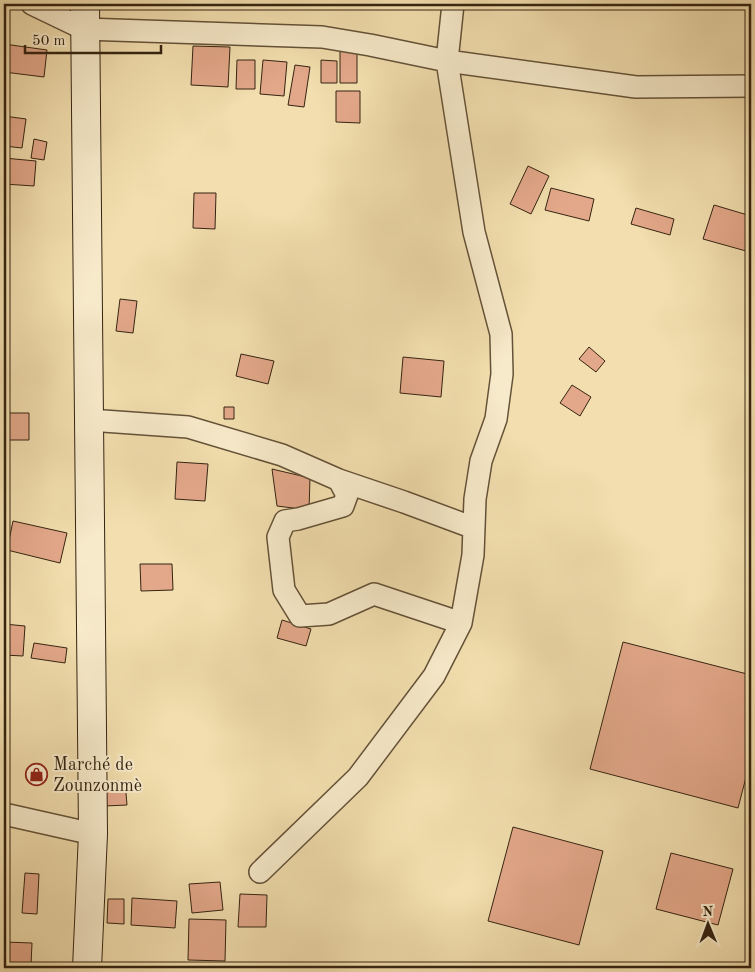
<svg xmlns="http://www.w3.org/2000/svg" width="755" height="972" font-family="'Old Standard TT',serif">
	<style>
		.building { fill: #e3a88a; stroke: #352411 }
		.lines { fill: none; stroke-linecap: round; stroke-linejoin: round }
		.street-casing { stroke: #645238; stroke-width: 24 }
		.secondary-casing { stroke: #352411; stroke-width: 30 }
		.street { stroke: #f7eaca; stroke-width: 21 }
		.secondary { stroke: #f7eaca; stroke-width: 28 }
		.labels { text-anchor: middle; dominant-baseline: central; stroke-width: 4; stroke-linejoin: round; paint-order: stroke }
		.poi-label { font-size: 18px; fill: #352411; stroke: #f7eaca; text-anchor: start }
	</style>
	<rect width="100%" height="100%" fill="#f2deae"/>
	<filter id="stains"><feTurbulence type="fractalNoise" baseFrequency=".004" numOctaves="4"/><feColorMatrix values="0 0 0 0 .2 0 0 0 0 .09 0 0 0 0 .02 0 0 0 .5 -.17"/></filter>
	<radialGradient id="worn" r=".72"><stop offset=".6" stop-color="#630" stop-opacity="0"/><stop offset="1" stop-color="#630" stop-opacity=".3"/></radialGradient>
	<path class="building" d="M4,44L47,50L44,77L4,72Z
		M193,46L230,47L228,87L191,85Z
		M340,49H357V83H340Z
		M237,60H255V89H236Z
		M263,60L287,62L284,96L260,94Z
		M321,60L337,61V83H321Z
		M295,65L310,67L304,107L288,105Z
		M336,91H360V123L336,122Z
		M4,116L26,119L22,148L4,146Z
		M34,139L47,142L44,160L31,158Z
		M4,158L36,161L34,186L4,184Z
		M528,166L549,176L531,214L510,204Z
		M551,188L594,199L589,221L545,210Z
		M194,193H216L215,229L193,228Z
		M714,205L751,216V234L746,251L703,239Z
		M636,208L674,219L670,235L631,224Z
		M120,299L137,301L133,333L116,331Z
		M589,347L605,361L596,372L579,359Z
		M241,354L274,361L268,384L236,376Z
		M403,357L444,361L441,397L400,393Z
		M572,385L591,397L580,416L560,403Z
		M224,407H234V419H224Z
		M4,413H29V440H4Z
		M177,462L208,464L205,501L175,499Z
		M272,469L310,478L309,510L277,506Z
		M13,521L67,533L60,563L7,550Z
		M140,564H172L173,590L141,591Z
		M282,620L311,629L306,646L277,638Z
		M4,624L25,626L23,656L4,655Z
		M623,642L751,675V758L738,808L590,769Z
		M34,643L67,648L65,663L31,658Z
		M125,781L127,805L105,806L104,782Z
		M513,827L603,851L579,945L488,921Z
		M671,853L733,869L718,925L656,909Z
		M25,873L39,874L37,914L22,913Z
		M220,882L223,910L192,913L189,884Z
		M240,894L267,895L266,927H238Z
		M132,898L177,901L175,928L131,925Z
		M108,899H124V924L107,923Z
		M189,919L226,920L225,961L188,960Z
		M4,942L32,943L31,965L4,964Z"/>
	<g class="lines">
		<defs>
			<path id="street" d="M32,4L84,29L322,37L370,45L447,61L636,87L751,86
				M89,420L188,427L282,455L339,480L404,502L474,528
				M339,480L347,495L343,506L298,519L285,521L278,537L284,590L300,616L329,614L374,594L461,623
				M4,814L93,834
				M260,872L358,777L434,676L461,623L473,555L475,499L481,461L496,419L502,374L501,334L474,232L447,61L453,4"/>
			<path id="secondary" d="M85,4L93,834L87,968"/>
		</defs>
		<use href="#street" class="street-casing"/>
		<use href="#secondary" class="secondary-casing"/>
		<use href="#street" class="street"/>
		<use href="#secondary" class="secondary"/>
	</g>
	<defs>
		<symbol id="shop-ring" viewBox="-11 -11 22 22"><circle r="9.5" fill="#f7eaca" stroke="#8f2418" stroke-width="1.5"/><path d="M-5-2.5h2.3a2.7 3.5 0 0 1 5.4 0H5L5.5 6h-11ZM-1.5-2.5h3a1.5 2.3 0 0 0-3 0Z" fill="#8f2418"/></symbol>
	</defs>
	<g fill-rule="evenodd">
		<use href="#shop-ring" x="24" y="762" width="25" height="25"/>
	</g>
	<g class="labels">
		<g class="poi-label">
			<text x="53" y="765">Marché de<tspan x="53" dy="21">Zounzonmè</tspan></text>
		</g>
	</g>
	<rect width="755" height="972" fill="none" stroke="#f2deae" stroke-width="20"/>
	<rect x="5" y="5" width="745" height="962" fill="none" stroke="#352411" stroke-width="2.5"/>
	<rect x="10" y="10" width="735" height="952" fill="none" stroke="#352411"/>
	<g transform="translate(708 924) rotate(359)" stroke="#f7eaca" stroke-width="4" paint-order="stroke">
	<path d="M0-4L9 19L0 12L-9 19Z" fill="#352411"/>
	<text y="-8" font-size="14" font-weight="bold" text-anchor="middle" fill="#352411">N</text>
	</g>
	<path d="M25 45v8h136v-8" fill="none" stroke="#352411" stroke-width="2.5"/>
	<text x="32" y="45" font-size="15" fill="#352411" stroke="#f7eaca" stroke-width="4" paint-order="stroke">50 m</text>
	<rect width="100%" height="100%" filter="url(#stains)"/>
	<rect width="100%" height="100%" fill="url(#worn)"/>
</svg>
